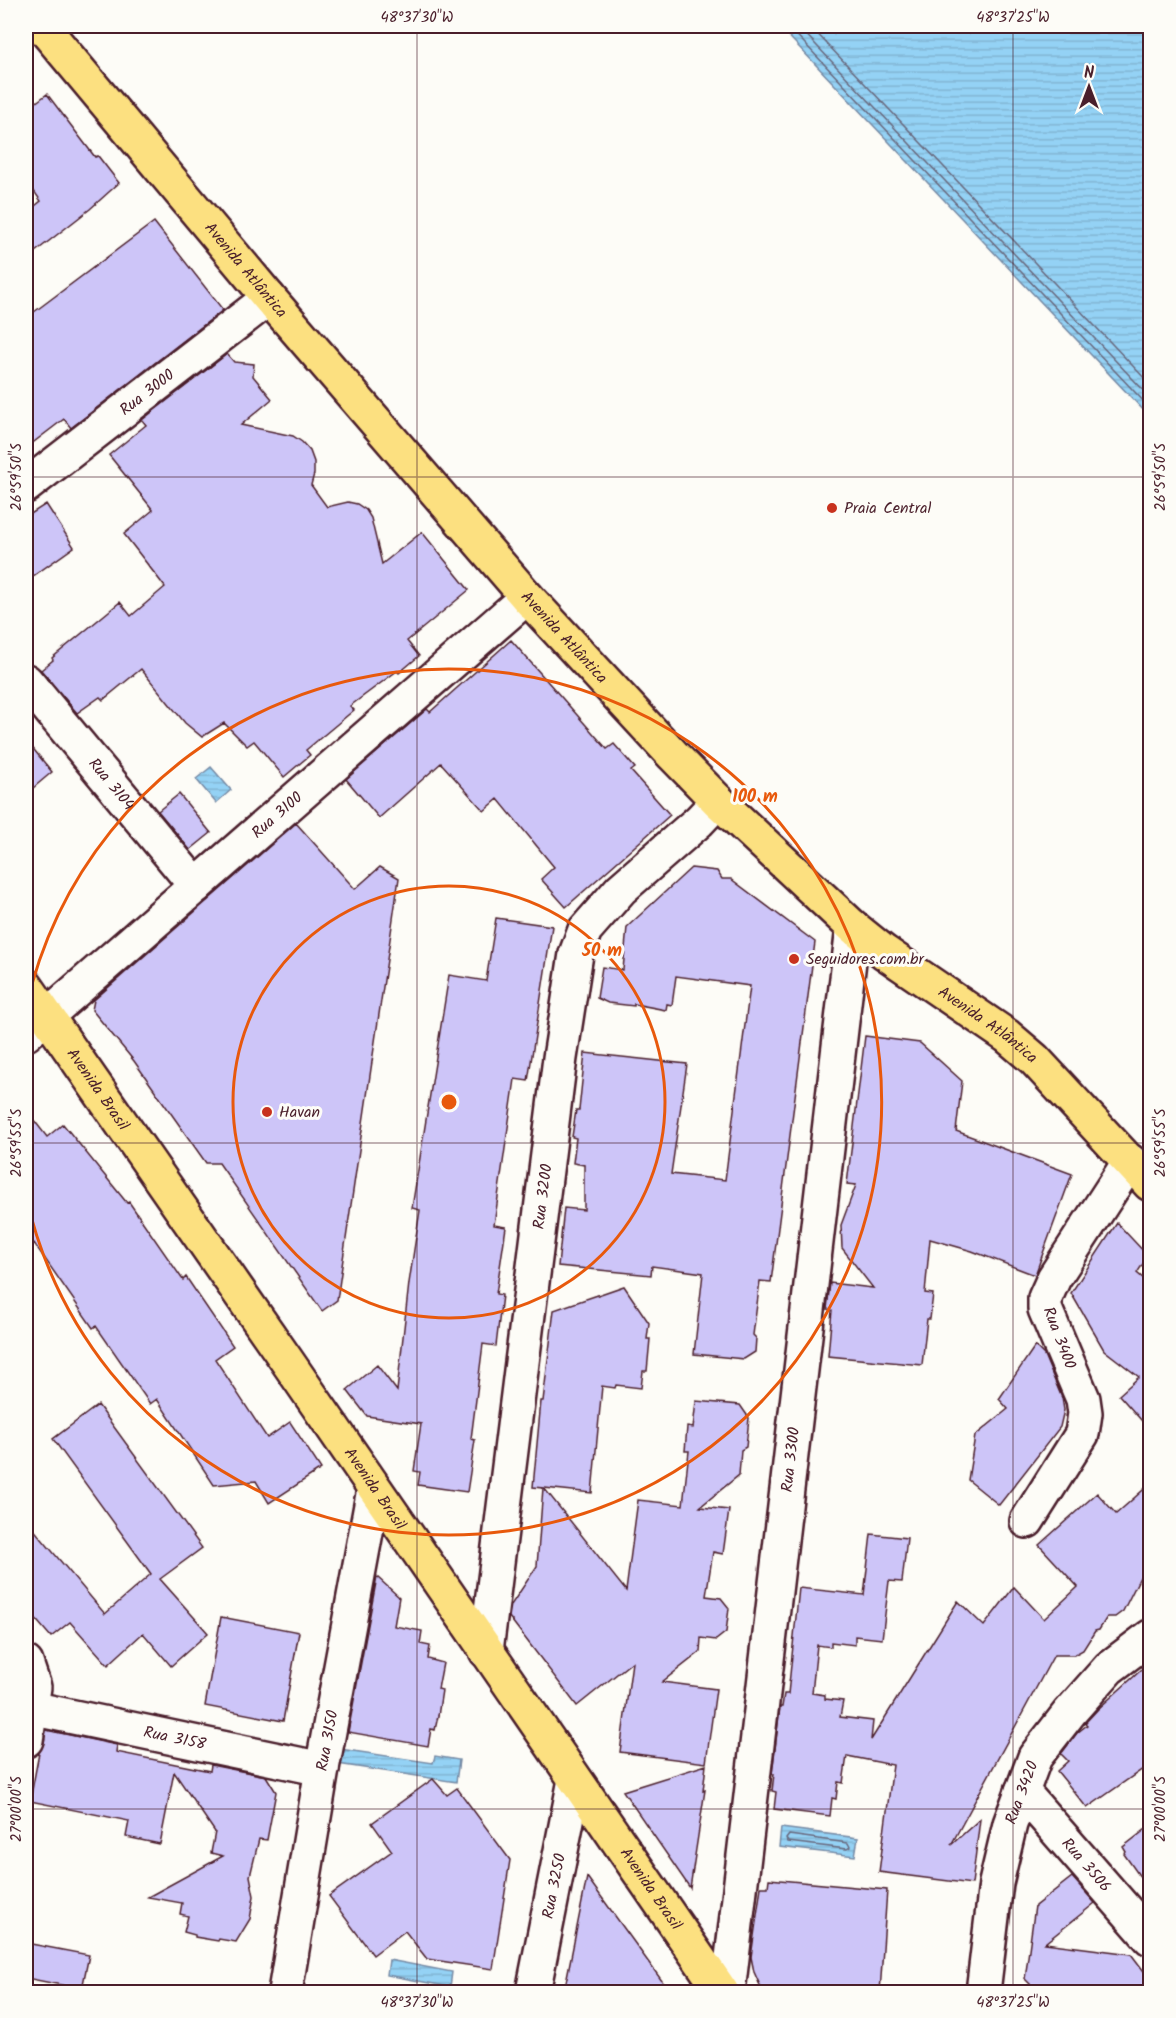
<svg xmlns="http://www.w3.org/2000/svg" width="1176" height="2018" font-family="Kalam,sans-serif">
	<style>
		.water { fill: url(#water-rules); stroke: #768aa4; stroke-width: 1.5 }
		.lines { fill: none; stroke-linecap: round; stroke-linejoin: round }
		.shore { stroke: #68677c; stroke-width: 1.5 }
		.building { fill: #cdc5f8; stroke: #4a1f2b; stroke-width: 1.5 }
		.minor-casing { stroke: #4a1f2b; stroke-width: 38 }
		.tertiary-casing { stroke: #4a1f2b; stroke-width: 38 }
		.secondary-casing { stroke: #4a1f2b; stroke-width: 38 }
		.primary-casing { stroke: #4a1f2b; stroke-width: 38 }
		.minor { stroke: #fdfcf7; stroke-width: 33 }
		.tertiary { stroke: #fdfcf7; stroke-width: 33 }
		.secondary { stroke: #fdfcf7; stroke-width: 33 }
		.primary { stroke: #fce080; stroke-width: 33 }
		.ticks { fill: none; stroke: #4a1f2b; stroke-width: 1.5; stroke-opacity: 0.45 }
		.ring { fill: none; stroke: #e8590c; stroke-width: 3 }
		.poi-dot { fill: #c8321e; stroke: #fdfcf7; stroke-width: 2 }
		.labels { text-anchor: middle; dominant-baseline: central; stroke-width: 6; stroke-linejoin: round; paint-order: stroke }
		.street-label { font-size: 16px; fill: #4a1f2b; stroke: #fdfcf7 }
		.poi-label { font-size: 16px; fill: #4a1f2b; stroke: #fdfcf7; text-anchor: start }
		.centre { fill: #e8590c; stroke: #fdfcf7; stroke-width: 3 }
		.ring-label { font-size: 18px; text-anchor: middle; font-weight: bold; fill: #e8590c; stroke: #fdfcf7; stroke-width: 6; stroke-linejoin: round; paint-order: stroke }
		.neatline { fill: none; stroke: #4a1f2b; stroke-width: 2 }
		.ticks-label { font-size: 15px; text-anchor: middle; fill: #4a1f2b }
	</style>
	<defs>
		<pattern id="water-rules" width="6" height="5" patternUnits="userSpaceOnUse" patternTransform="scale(1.5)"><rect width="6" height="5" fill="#94d2f5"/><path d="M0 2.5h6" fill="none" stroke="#81b4d2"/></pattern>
	</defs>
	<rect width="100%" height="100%" fill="#fdfcf7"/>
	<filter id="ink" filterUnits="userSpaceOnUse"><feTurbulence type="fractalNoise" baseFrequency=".0167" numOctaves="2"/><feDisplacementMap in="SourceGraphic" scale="12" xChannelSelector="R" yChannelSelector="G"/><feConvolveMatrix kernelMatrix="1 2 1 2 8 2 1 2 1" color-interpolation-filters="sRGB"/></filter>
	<g filter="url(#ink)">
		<path class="water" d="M779,26H1150V417Z
			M211,767L231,790L216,803L196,779Z
			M340,1749L433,1763L435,1756L459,1760L456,1782L338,1764Z
			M781,1828L858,1838L855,1856L779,1847Z
			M389,1960L452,1972L450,1987L387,1975Z"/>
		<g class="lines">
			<path class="shore" d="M788,26L1150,408
				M798,26L1150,397
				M810,26L1150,384
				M789,1835L848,1843L850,1847L847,1849L788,1842L786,1839Z"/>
		</g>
		<path class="building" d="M47,94L95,157L98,156L119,183L90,209L26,259V213L41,201L26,180V110Z
			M154,222L223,310L71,428L64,419L26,448V318Z
			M227,354L234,362L254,364L253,376L272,399L241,425L293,436L302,442L310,451L314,462V474L311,485L327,507L348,502L357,504L366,510L371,518L382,564L422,532L469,590L407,641L419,656L399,673L397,671L350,706L354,710L306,750L310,755L284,777L254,741L247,746L224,723L202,737L185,723L141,669L103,700L100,697L77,713L41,670L53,660L52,658L120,602L131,616L165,587L124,534L153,510L109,455L146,425L142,420Z
			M46,504L74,547L26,581V517Z
			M511,640L607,749L614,744L635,768L631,771L670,815L566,907L541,879L554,867L498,799L484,811L441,763L379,818L346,779L427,709L430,712Z
			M26,740L52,772L26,794Z
			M179,794L211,833L190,850L158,811Z
			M296,823L355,889L380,867L399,878L337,1300L322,1311L219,1163H206L134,1061L92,1010L94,1000Z
			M691,868L717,871L722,879H731L815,942L771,1282L760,1281L753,1335L756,1338L755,1352L744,1359L694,1354L703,1273L652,1266L651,1275L558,1266L564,1208L584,1210V1165L573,1163L576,1138L572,1137L576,1110H579L585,1053L687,1064L671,1174L725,1180L750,986L676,976L672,1005L667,1004L666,1010L634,1004V1006L608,1003L597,998L602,967L623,970L627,927Z
			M496,918L552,926L528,1081L515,1079L494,1225L506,1227L496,1294L502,1295L496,1346L483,1344L471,1439L475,1440L467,1492L418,1485L420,1472L414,1471L421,1424L367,1416L347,1390L377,1365L397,1391L409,1283L420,1210L412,1208L449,975L486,981Z
			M865,1036L920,1043L962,1081L956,1131L1072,1174L1035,1275L972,1251L930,1239L925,1293L933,1294L930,1319H927L922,1365L828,1356L832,1310L827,1309L830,1283L873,1288L842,1248L841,1225L856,1185L847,1184Z
			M26,1110L47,1137L63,1124L127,1203L129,1202L183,1280L186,1277L233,1346L215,1359L267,1438L290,1422L321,1469L269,1503L256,1481L214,1485L157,1399L150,1404L96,1326L93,1328L34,1243L26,1250Z
			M1117,1223L1148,1256L1137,1273L1150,1284V1430L1119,1395L1139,1377L1104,1350L1071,1293Z
			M624,1286L649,1323L647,1339H650L647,1371H643L641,1388L616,1385L615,1388L602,1386L592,1493L544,1488L626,1591L638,1500L683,1505L689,1451H685L687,1427L693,1428L696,1401L740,1405L749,1418L746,1447L741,1450L739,1475L700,1507L729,1510L723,1554L713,1552L706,1596L721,1598L729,1608L726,1632L716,1640L701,1638L700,1652L662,1682L716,1689L706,1763L620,1752L632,1662L577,1706L509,1617L511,1605L537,1566L543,1488L533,1487L541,1401H543L554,1310Z
			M1035,1346L1044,1355L1062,1398L1064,1410L1060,1427L999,1505L968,1480L975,1436L1008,1409L999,1399Z
			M98,1405L202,1548L160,1579L208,1633L171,1666L143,1633L108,1665L70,1622L51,1637L26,1608V1520L105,1614L151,1574L53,1439Z
			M1150,1484V1557L1123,1611L1115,1617H1107L1099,1630L1095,1631L1083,1650L1074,1655H1054L951,1845L980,1819L972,1884L879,1872L893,1765L847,1756L843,1783L838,1782L836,1799L832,1798L830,1816L774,1809L776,1792L772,1791L774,1774H772L780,1707H782L784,1694H788L799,1588L864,1595L871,1534L907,1538L902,1582L889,1581L882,1639L855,1636V1645L831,1642V1647L817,1645L812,1693L825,1695V1699L843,1701L840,1717L873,1721L871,1740L958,1601L984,1626L1014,1587L1044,1619L1078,1587L1039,1545L1097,1493L1116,1514Z
			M377,1577L399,1597L394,1626L422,1631L420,1644L430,1646L428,1659L443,1663L438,1689L442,1690L438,1716L435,1730L431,1729L428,1746L348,1732Z
			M221,1617L299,1632L283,1721L205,1706Z
			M1150,1662V1764L1087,1808L1057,1771L1068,1761L1061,1754L1077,1733L1087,1725L1085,1723L1098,1709Z
			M46,1730L117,1745L116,1752L210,1771L211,1765L266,1776L276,1792L267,1840L259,1839L250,1876L254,1896L250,1919L236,1942L219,1939L218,1941L195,1937V1935L184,1932L188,1916L180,1914L182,1903L148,1897L223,1856L211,1853L215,1832L174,1772L160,1844L126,1837L129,1821L30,1801L39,1753L44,1743Z
			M706,1765L703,1791L705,1790L690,1888L623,1791Z
			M433,1779L447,1795L457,1788L510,1860L493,1969L427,1959L405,1931L373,1955L329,1896L392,1851L372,1823Z
			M1150,1826V1891L1124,1854L1126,1852L1123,1847Z
			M587,1877L670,1992H564Z
			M1072,1877L1095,1903L1045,1943L1131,1954L1150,1979V1992H1038L1025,1979L1035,1906Z
			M769,1879L887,1890L880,1992H763L754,1972L751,1957L761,1887H768Z
			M26,1943L89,1955L82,1989L26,1978Z"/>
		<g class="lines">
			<defs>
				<g id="minor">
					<path id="s1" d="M26,681L196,886"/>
					<path id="s2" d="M26,1034L527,597"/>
					<path d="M1027,1521L1082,1434L1085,1413L1083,1399L1045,1309V1298L1054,1278L1130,1161"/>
					<path id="s3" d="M486,1651L560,1058L576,954L585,930L621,889L699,821L718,801"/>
					<path d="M26,1663L34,1687L26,1740"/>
					<path id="s4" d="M26,1707L322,1769"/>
					<path id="s5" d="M1022,1791L1150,1938"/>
					<path id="s6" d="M285,1992L322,1769L374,1489"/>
					<path id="s7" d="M533,1992L575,1780"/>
					<path id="s8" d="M983,1992L996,1883L1010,1824L1035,1757L1070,1712L1109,1668L1150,1637"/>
				</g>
				<g id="tertiary">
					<path id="s9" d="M728,1992L853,927"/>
				</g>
				<g id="secondary">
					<path id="s10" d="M26,486L269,298"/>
				</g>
				<g id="primary">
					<path id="s11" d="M42,26L269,298L527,597L673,755L718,801L853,927L884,952L1007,1036L1034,1059L1150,1184"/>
					<path id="s12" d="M26,986L287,1361L722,1992"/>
				</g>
			</defs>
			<use href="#minor" class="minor-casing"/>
			<use href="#tertiary" class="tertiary-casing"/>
			<use href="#secondary" class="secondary-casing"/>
			<use href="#primary" class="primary-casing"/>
			<use href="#minor" class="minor"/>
			<use href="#tertiary" class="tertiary"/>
			<use href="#secondary" class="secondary"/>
			<use href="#primary" class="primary"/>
		</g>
	</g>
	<path class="ticks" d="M417,26V1992M1013,26V1992M26,477H1150M26,1143H1150M26,1809H1150"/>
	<g class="ring">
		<circle cx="449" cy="1102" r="216"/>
		<path d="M26 1008A433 433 0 1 1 26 1196"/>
	</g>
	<g class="poi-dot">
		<circle cx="832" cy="508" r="6"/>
		<circle cx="794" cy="959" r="6"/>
		<circle cx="267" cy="1112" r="6"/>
	</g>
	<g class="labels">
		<g class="street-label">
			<text stroke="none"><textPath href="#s11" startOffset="318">Avenida Atlântica</textPath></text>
			<text stroke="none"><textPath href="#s10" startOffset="153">Rua 3000</textPath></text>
			<text stroke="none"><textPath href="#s11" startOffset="804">Avenida Atlântica</textPath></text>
			<text stroke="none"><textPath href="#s1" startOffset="134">Rua 3104</textPath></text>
			<text stroke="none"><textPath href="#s2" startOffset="333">Rua 3100</textPath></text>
			<text stroke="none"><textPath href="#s11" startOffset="1380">Avenida Atlântica</textPath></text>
			<text stroke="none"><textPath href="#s12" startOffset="126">Avenida Brasil</textPath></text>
			<text stroke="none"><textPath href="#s3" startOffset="458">Rua 3200</textPath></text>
			<text transform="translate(1059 1338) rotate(69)">Rua 3400</text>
			<text stroke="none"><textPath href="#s9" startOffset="536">Rua 3300</textPath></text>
			<text stroke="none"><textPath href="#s12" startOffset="612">Avenida Brasil</textPath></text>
			<text stroke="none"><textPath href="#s4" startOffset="152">Rua 3158</textPath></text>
			<text stroke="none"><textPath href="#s6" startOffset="255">Rua 3150</textPath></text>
			<text stroke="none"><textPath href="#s8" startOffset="204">Rua 3420</textPath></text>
			<text stroke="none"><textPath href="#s5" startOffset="98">Rua 3506</textPath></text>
			<text stroke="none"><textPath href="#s7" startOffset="108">Rua 3250</textPath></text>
			<text stroke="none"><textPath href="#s12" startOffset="1098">Avenida Brasil</textPath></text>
		</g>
		<g class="poi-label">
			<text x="844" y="508">Praia Central</text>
			<text x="806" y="959">Seguidores.com.br</text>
			<text x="279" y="1112">Havan</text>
		</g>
	</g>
	<circle cx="449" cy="1102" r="9" class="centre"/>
	<g class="ring-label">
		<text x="755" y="802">100 m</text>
		<text x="602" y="956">50 m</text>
	</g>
	<rect width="1176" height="2018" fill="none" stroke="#fdfcf7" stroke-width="66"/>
	<g transform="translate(1089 87)" stroke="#fdfcf7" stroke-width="4.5" paint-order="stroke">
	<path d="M0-4.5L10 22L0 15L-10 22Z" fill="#4a1f2b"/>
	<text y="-9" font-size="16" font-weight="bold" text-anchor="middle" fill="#4a1f2b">N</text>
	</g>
	<rect x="33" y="33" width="1110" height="1952" class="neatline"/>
	<g class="ticks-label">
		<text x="417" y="22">48°37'30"W</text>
		<text x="1013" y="22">48°37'25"W</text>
		<text transform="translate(16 477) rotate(-90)" y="5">26°59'50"S</text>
		<text transform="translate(1160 477) rotate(-90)" y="5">26°59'50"S</text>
		<text transform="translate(16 1143) rotate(-90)" y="5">26°59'55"S</text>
		<text transform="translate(1160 1143) rotate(-90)" y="5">26°59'55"S</text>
		<text transform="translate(16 1809) rotate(-90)" y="5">27°00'00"S</text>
		<text transform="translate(1160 1809) rotate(-90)" y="5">27°00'00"S</text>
		<text x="417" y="2007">48°37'30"W</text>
		<text x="1013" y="2007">48°37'25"W</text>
	</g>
</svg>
